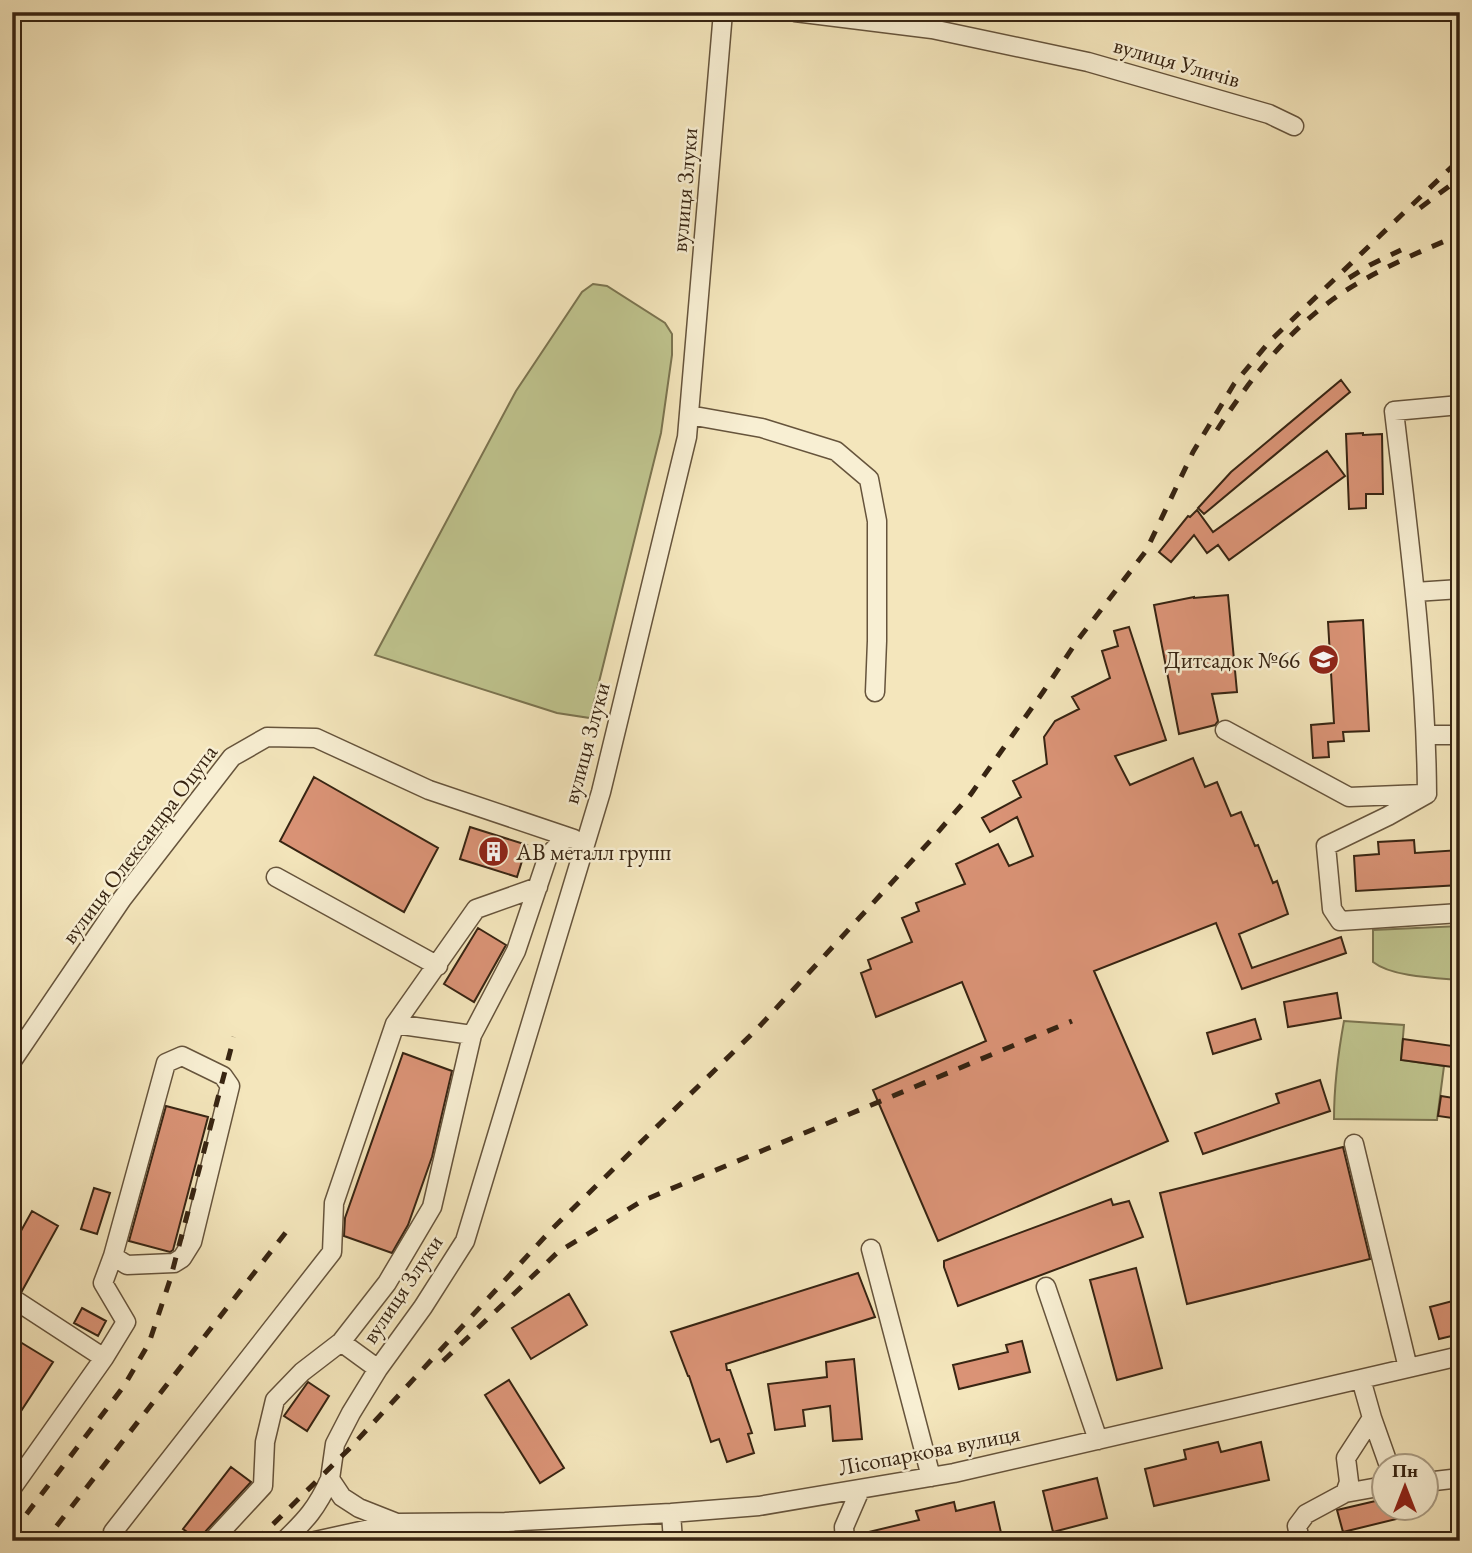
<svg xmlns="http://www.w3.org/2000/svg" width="1472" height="1553" font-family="'EB Garamond',serif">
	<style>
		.green { fill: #bfc48e; stroke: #7b7450; stroke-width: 2 }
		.building { fill: #da9376; stroke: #372412; stroke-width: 2 }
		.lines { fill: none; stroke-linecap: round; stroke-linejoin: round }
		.minor-casing { stroke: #66543c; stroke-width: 21 }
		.minor { stroke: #f8efd3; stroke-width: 18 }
		.rail { stroke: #372412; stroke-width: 5; stroke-dasharray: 12 12; stroke-linecap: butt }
		.labels { text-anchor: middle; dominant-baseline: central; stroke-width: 5; stroke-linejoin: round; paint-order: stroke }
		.street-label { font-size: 23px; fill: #372412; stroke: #f8efd3 }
		.poi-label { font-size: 23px; fill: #372412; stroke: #f8efd3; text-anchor: end }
	</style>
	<rect width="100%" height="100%" fill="#f4e6bc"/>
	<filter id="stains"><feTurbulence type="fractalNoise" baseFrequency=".00286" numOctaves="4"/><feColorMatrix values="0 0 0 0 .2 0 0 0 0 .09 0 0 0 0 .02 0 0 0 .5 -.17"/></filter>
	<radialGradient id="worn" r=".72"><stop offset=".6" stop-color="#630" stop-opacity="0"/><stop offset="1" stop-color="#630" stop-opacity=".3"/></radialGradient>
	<path class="green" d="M593,284L607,286L665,323L672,334V355L661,433L590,718L557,713L375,655L516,391L582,292Z
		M1460,926V980C1436,978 1392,977 1373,962V930Z
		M1344,1021L1404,1025L1401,1060L1444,1066L1437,1120L1334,1119C1334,1086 1338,1054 1344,1021Z"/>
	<path class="building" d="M1341,380L1350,392L1204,514L1198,508L1231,472Z
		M1363,433V435L1382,434L1383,494H1366V508L1349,509L1346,434Z
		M1327,451L1345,476L1229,560L1218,545L1207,553L1194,535L1171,562L1159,552L1188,516L1190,517L1197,510L1213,532Z
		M1228,595L1237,692L1212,694L1218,721L1215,725L1179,734L1154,605L1194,597V598Z
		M1363,620L1369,731L1343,732L1344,741L1328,742L1329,757L1313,758L1311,725L1334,723L1328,622Z
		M1129,627L1166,740L1115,756L1130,785L1193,758L1205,787L1217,782L1231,816L1241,812L1255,846L1258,845L1273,883L1277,881L1288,914L1239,934L1252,968L1341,937L1346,953L1242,989L1216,923L1094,971L1168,1141L938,1241L873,1090L986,1041L962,982L876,1017L861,973L871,969L868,960L912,942L902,918L919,911L916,903L965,884L956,864L998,844L1009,866L1033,856L1017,817L990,832L982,818L1021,797L1013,781L1047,764L1044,737L1055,721L1079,709L1072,697L1110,678L1102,651L1118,646L1114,631Z
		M314,777L438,848L404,912L280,841Z
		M470,827L527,845L517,877L460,859Z
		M1414,840L1415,853L1460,850V885L1356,891L1354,856L1379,854L1378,842Z
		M478,928L506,945L474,1002L444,984Z
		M1337,993L1341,1018L1288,1027L1284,1002Z
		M1255,1019L1261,1039L1213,1054L1207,1033Z
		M1403,1039L1460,1047V1068L1401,1060Z
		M403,1053L452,1071L432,1157L408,1225L392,1253L344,1236L345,1218Z
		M1320,1080L1330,1111L1203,1154L1195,1133L1279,1103L1276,1094Z
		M1441,1096L1460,1099V1119L1438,1116Z
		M166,1106L208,1117L173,1250L170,1252L129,1241Z
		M1343,1147L1370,1259L1187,1304L1160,1193Z
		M94,1188L110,1193L97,1234L81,1229Z
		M1111,1199L1113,1205L1129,1201L1143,1237L958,1306L944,1267V1261Z
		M32,1211L58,1226L22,1291L12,1287V1247Z
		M1136,1268L1162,1368L1117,1380L1090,1280Z
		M858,1273L875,1317L726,1364L727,1370H730L752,1433L748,1434L754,1453L727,1462L719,1439L711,1442L689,1376H688L671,1332Z
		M569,1294L587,1325L531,1359L512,1328Z
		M1460,1299V1334L1439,1339L1430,1307Z
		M82,1308L106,1321L98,1336L74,1323Z
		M12,1337L53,1362L12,1425Z
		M1022,1341L1030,1372L959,1389L953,1365L1008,1352L1006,1345Z
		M854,1359L862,1439L833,1441L830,1406L803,1410L805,1426L775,1430L768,1384L827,1377L826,1362Z
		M509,1380L564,1468L540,1483L485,1395Z
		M308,1382L329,1396L307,1431L284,1416Z
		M1218,1442L1221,1452L1261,1442L1269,1480L1154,1506L1145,1469L1186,1459L1184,1450Z
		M231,1467L251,1482L204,1533L200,1541L183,1529Z
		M1097,1478L1107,1518L1053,1532L1043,1491Z
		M1384,1499V1508H1421V1513L1343,1532L1337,1510Z
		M954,1502L956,1511L994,1502L1002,1537L987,1541H856V1535L919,1520L916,1511Z"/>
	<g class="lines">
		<defs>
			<path id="minor" d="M795,12L932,29L1088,62L1269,114L1294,126
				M689,415L762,428L836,451L869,479L877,521V641L875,692
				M1415,592L1460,589
				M1225,730L1349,797L1423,794
				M1426,735H1460
				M1427,794C1426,665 1409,538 1394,411L1460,405
				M1427,794L1388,816L1326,846L1332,909L1340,921L1460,913
				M276,877L438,966
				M395,1024L472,1035
				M12,1061L122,899L232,757L267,737L316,738L429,790L574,839
				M1354,1144L1408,1368
				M871,1249L931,1477
				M1046,1287L1098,1440
				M12,1298L104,1358L12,1488
				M341,1342L378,1369
				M104,1358L126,1322L103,1283L113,1256L166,1063L182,1056L223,1076L230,1086L192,1242L182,1258L174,1263L127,1265L113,1256
				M1372,1418L1389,1466
				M1426,1482L1460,1478
				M1345,1493L1384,1486
				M671,1513L673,1541
				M505,1522L506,1541
				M397,1523L359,1508L342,1497L330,1479L335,1444L351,1413L378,1369L423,1307L465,1241L601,792L687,437L723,12
				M124,1541L113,1532L332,1252L334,1203L395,1024L476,909L538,887
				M212,1541L263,1486L265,1442L275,1400L302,1372L341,1342L387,1283L432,1207L472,1035L516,951L548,856L566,837
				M284,1541C306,1520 317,1508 330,1479
				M315,1541L397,1523L505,1522L671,1513L759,1506L954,1473L1460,1356
				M845,1541L844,1527L860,1490
				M1300,1541L1297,1526L1306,1514L1345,1493L1349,1482L1346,1458L1372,1418L1361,1379"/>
		</defs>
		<use href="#minor" class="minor-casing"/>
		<use href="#minor" class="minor"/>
		<path class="rail" d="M1420,208L1460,178
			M1349,278L1370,265L1401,250
			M1217,430C1250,379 1288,330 1339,295C1373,272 1422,250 1460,235
			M443,1361L558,1252L642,1201L1072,1021
			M12,1533L124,1386L149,1343L170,1280L234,1037
			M38,1541L55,1528L290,1227
			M256,1541L351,1447L553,1228L758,1028L931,840L971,794L1043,692L1077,641L1146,551L1193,452L1234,384L1270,341L1460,159"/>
	</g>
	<defs>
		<symbol id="school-disc" viewBox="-11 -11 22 22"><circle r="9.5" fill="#8f2418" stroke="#f8efd3"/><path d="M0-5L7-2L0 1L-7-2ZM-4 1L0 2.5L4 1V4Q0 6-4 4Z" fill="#fff"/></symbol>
		<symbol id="building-disc" viewBox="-11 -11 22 22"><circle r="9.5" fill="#8f2418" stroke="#f8efd3"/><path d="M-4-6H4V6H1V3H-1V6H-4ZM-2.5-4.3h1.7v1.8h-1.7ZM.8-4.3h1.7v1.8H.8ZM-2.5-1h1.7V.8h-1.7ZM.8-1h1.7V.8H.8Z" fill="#fff"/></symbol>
	</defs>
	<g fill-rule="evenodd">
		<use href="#school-disc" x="1306" y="642" width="35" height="35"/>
		<use href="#building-disc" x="476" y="834" width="35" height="35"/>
	</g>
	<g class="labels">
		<g class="street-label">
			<text transform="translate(1177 62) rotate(16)">вулиця Уличів</text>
			<text transform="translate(684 190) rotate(-85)">вулиця Злуки</text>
			<text transform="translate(586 743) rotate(-75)">вулиця Злуки</text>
			<text transform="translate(139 844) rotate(-53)">вулиця Олександра Оцупа</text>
			<text transform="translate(402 1289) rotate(-56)">вулиця Злуки</text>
			<text transform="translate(929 1450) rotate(-11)">Лісопаркова вулиця</text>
		</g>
		<g class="poi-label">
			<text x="1300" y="660">Дитсадок №66</text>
			<text x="516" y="852" text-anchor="start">АВ металл групп</text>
		</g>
	</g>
	<rect width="1472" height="1553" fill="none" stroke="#f4e6bc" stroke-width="42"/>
	<rect x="14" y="14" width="1444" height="1525" fill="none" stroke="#372412" stroke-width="3.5"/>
	<rect x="21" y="21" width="1430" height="1511" fill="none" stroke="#372412" stroke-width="2"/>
	<g transform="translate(1405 1487)"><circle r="33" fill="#f8efd3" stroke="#ab9e86" stroke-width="2"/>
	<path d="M0-5L12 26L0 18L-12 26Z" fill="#8f2418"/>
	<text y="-10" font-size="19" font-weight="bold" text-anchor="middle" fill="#372412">Пн</text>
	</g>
	<rect width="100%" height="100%" filter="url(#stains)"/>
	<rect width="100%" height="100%" fill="url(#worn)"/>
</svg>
